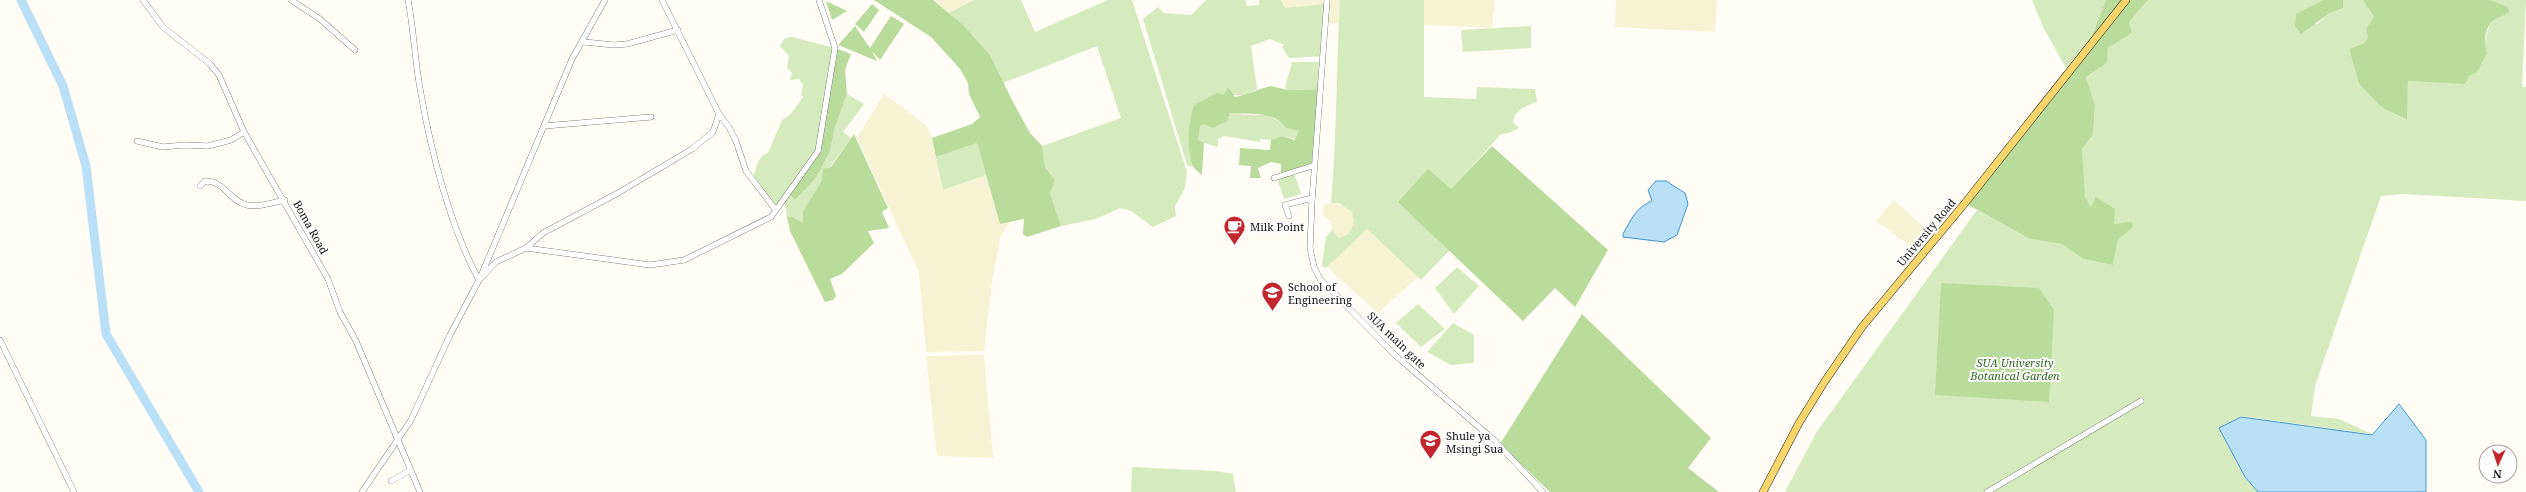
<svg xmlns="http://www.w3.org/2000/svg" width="2526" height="492" font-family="'Noto Serif',serif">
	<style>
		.farmland { fill: #f6f3d4 }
		.green { fill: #d5ebbd }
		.forest { fill: #b9dc9c }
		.water { fill: #b9e0f7; stroke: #3f96cf }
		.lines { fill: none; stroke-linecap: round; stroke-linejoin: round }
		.river { stroke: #b9e0f7; stroke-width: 9 }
		.minor-casing { stroke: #444; stroke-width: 6 }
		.major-casing { stroke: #222; stroke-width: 8 }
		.minor { stroke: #fff; stroke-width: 5.5 }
		.major { stroke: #f9d66b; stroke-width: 7 }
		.labels { text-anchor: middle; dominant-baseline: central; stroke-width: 4; stroke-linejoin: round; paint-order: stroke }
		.poi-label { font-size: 11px; fill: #111; stroke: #fff; text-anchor: start }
		.street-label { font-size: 11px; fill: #111; stroke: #fff }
		.park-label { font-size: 11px; font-style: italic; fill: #2f6b1f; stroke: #fff }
	</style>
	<rect width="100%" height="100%" fill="#fffdf5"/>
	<path class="farmland" d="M933,0H974L949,13Z
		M1272,0H1383L1381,25L1303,22Z
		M1389,0H1495L1492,28L1388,23Z
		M1616,0H1717L1715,32L1615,27Z
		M884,94L926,125L932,138L943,190L986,175L1000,224L1010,222L1001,235L992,282L984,351L926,352L919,273L857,138Z
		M1894,200L1926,229L1912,247L1876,221Z
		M1339,203L1352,212L1354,222L1349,234L1339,238L1332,230L1331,222L1323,215L1324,204Z
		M1367,228L1418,277L1378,313L1327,267Z
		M984,355L993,458L937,456L926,356Z"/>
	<path class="green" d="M974,0H1021L1035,32L1108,0H1132L1187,172L1185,188L1175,206L1176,216L1153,227L1131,211L1120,208L1096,219L1061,226L1050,193L1054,180L1045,167L1042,146L1121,118L1097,46L1003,83L990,55L949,13Z
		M1206,0H1246L1247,6L1259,5V0H1281L1285,8L1327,4L1324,56L1289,58L1282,47L1284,45L1270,39L1251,46L1257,89L1246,95H1224L1192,119L1190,141L1193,167L1187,165L1143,19L1158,7L1164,13L1191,15Z
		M1340,0H1424V97L1476,99L1477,87L1535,89L1537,102C1526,106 1516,109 1513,122L1519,128L1509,133L1501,134L1451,190L1398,201L1450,250L1421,280L1367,229L1327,267L1324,268L1322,265L1326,237L1332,230L1339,238L1349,234L1354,222L1352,212L1339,203H1331C1337,136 1336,68 1340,0Z
		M2032,0H2106L2091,38L2066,68L2043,27Z
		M2148,0H2323L2296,15L2295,26L2317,24L2330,13L2343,8V0H2363L2374,17L2366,29L2368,38L2364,43L2349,49L2359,84L2381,107L2406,120L2408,81L2469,76L2484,46L2489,26L2493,20L2504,16L2491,0H2526L2522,87H2526V201L2403,194L2381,196L2315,386L2311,416L2339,419L2372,434L2241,416L2219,428L2244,477L2258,492H1785L1816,433L1977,210L2030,239L2062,244L2083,259L2113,265L2118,240L2133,227L2132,221L2114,224L2091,207L2084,197L2082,149L2093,135L2095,105L2086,77L2107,63L2108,48L2132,33L2129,22Z
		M1531,26V48L1463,52L1461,30Z
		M792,37L835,48L818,151L789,194L795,200L816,178L830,151L835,127L847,94L864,104L843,132L851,138L830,167L823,170L821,182L803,211V224L793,217H787L784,200L775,209L752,179C757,169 757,156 768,153L782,120L791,114L803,97L801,94L803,85L799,79L790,80L792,73L787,68L789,56L780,46L785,38Z
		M1292,62H1319L1318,89L1288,90L1285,87Z
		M1235,112L1243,115H1267L1282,123L1286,128L1299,131L1300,140L1282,136L1271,140L1260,139V142L1224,136L1218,139V147L1198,141L1200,127L1203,124Z
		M977,143L986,175L943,190L936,157Z
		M1294,172L1301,194L1284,199L1277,178Z
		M1457,267L1479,286L1454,314L1435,288Z
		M1418,304L1445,329L1421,347L1396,323Z
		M1453,323L1474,335V363L1451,365L1427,352Z
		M1132,467L1216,471L1233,474L1236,492H1131Z"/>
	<path class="forest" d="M874,0H933L963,25L990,55L1013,102L1030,133L1042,146L1045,167L1055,180L1050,193L1061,226L1027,237L1023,234L1024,219L1000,224L977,143L936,157L932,138L972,124L980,117L969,94L968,83L960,69L931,37Z
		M2106,0H2148L2129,22L2132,33L2108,48L2107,63L2086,77L2095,105L2093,135L2082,149L2085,197L2091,207L2096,197L2115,209L2114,224L2132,221L2133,227L2118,240L2113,265L2083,259L2062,244L2030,239L1965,203L2093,40L2091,38Z
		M2323,0H2343V8L2330,13L2301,34L2295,26L2296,14Z
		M2363,0H2491L2508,7L2509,12C2504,16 2500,17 2494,20C2485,25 2483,45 2487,53L2477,72L2469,76L2465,84L2408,81L2407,120L2381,107L2359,84L2349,49L2364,43L2368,38L2366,29L2374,17Z
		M826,1L847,11L832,20Z
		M872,4L879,10L864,32L855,24Z
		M891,16L904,24L880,60L872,51L877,61L838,45L855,26L870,48Z
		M835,48L851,54L845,70L847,94L835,127L830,151L816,178L795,200L790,195L818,151Z
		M1271,86L1288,90L1321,89L1313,163L1281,176V164L1271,162L1258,168L1261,178H1250L1251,166L1239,165L1240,148L1270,150L1271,140L1282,136L1295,140L1299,131L1286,128C1274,110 1249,115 1230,113L1227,121L1213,128L1203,124L1200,127L1198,140L1204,143L1202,175C1199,172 1194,169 1193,166C1186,149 1189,121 1194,105L1217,93L1224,95L1228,87L1235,97C1247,95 1258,89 1271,86Z
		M854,134L888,208L882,212L889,228L868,231L874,243L842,274L830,279L836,296L833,300L825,302L790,231L787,217H793L803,223V211L821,182L823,169L831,167Z
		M1492,146L1608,250L1575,307L1555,288L1523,321L1398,202L1428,169L1451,189Z
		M1941,283L2039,288L2054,310L2049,402L1935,395Z
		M1582,314L1711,438L1688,468L1719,492H1550L1500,444Z"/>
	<path class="water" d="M1656,181H1666L1685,193L1688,204L1677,235L1664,242L1623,237V234C1631,220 1636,207 1652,201L1648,190Z
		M2399,404L2426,440V492H2258L2245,477L2219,428L2241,417L2372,435Z"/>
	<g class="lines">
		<path class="river" d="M21,0L63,86L86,166L106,334L199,492"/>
		<defs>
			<path id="minor" d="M143,0L163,27L210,64L219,75L244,132L328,279L340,312L356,341L420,492
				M291,0L320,19L355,50
				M408,0C414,31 415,63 421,94C431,152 451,229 479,280
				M662,0L719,114L729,127L736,141L746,171L775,209
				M1327,0L1312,201L1310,248L1314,267L1320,279L1396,356L1494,440L1543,492
				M584,42L614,45L627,44L678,30
				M544,126L651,117
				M137,141L163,147L184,145L208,146L231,140L244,132
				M1274,178L1315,165
				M200,186L205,181C225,181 229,201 247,205C258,208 274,202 285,200
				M1289,216L1285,205L1312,198
				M526,248L543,233L618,193L692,149L713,132L719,114
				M481,276L572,59L605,0
				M0,340L74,492
				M391,481L409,471
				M362,492L411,420L450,335L479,280L496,262L526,248L650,265L684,260L771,217L818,151L835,48L819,0
				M1987,492L2141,401"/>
			<path id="major" d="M1763,492L1799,423L1825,381L1862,327L1965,203L2126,0"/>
		</defs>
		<use href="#minor" class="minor-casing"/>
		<use href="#major" class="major-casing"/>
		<use href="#minor" class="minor"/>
		<use href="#major" class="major"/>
	</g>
	<defs>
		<symbol id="cafe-pin" viewBox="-11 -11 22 30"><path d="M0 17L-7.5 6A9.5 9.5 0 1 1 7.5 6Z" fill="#c4262e" stroke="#fff"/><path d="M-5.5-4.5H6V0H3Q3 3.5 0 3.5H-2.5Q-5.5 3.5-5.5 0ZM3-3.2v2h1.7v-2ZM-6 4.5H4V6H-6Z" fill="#fff"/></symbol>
		<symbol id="school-pin" viewBox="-11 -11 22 30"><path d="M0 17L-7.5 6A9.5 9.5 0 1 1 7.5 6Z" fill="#c4262e" stroke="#fff"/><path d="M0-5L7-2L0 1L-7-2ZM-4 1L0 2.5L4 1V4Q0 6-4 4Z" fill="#fff"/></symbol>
	</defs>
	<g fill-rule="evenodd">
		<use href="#cafe-pin" x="1222" y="214" width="25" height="34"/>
		<use href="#school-pin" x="1260" y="280" width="25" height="34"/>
		<use href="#school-pin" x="1418" y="428" width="25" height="34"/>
	</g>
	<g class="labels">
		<g class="poi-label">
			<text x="1250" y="226">Milk Point</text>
			<text x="1288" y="286">School of<tspan x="1288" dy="13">Engineering</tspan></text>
			<text x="1446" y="435">Shule ya<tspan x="1446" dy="13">Msingi Sua</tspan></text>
		</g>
		<g class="street-label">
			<text transform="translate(311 227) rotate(61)">Boma Road</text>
			<text transform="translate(1926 232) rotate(-50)">University Road</text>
			<text transform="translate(1397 340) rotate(44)">SUA main gate</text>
		</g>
		<g class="park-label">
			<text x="2015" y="362">SUA University<tspan x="2015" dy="13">Botanical Garden</tspan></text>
		</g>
	</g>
	<g transform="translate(2498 464) rotate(183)"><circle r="19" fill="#ffffff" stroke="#a0a0a0"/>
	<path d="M0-3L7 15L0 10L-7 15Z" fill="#c4262e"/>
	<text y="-6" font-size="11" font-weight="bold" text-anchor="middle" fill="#111111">N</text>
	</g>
</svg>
